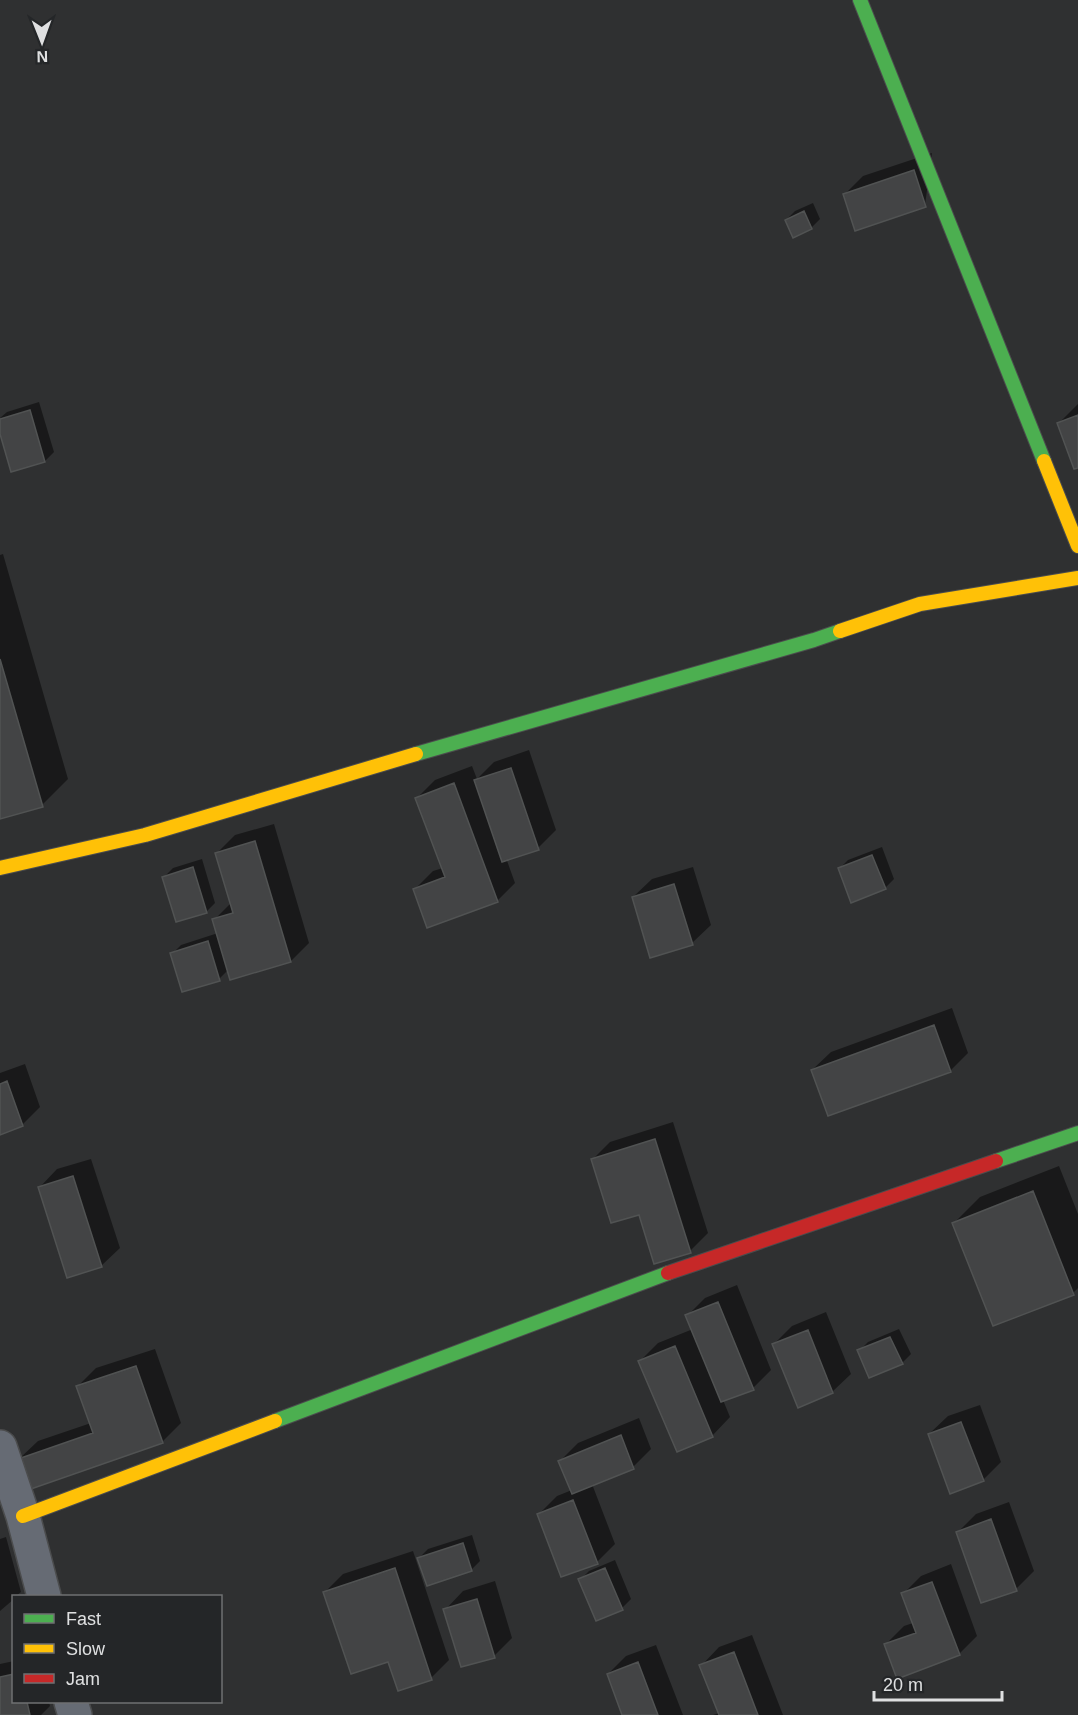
<svg xmlns="http://www.w3.org/2000/svg" width="1078" height="1715" font-family="Arial,sans-serif">
	<style>
		.shadow { fill: #0007 }
		.building { fill: #434445; stroke: #515353; stroke-width: 1.5 }
		.lines { fill: none; stroke-linecap: round; stroke-linejoin: round }
		.street-casing { stroke: #4b4c4d; stroke-width: 36 }
		.fast-casing { stroke: #4b4c4d; stroke-width: 16 }
		.slow-casing { stroke: #4b4c4d; stroke-width: 16 }
		.jam-casing { stroke: #4b4c4d; stroke-width: 16 }
		.street { stroke: #666b74; stroke-width: 33 }
		.fast { stroke: #4caf50; stroke-width: 14 }
		.slow { stroke: #ffc107; stroke-width: 14 }
		.jam { stroke: #c62828; stroke-width: 14 }
	</style>
	<rect width="100%" height="100%" fill="#2f3031"/>
	<path class="shadow" d="M932,153L925,205L844,195L863,176Z
		M813,203L820,219L811,228L786,220L795,211Z
		M39,402L54,452L45,461L0,429V418L7,412Z
		M1078,404V466L1059,423Z
		M3,554L68,779L42,805L0,817V555Z
		M529,750L556,830L538,848L506,858L515,883L497,901L414,890L433,871L443,868L417,798L435,780L472,766L477,779L494,762Z
		M274,824L309,943L291,961L229,969L219,979L172,954L181,945L218,933L214,920L231,903L216,854L235,835Z
		M882,847L894,879L885,888L839,869L848,860Z
		M202,859L215,903L206,912L164,877L173,868Z
		M693,867L711,925L692,943L633,897L652,879Z
		M952,1008L968,1053L950,1071L812,1070L831,1052Z
		M25,1064L40,1107L22,1125L0,1133V1073Z
		M673,1122L708,1233L690,1251L640,1213L592,1160L610,1142Z
		M91,1159L120,1248L101,1266L39,1188L57,1169Z
		M1059,1166L1078,1214V1288L1073,1293L954,1223L980,1197Z
		M737,1285L771,1370L753,1388L723,1400L730,1417L712,1436L640,1361L658,1343L693,1329L687,1316L705,1298Z
		M826,1312L851,1374L832,1392L774,1344L792,1326Z
		M899,1329L911,1354L902,1363L859,1351L868,1342Z
		M155,1349L181,1423L162,1442L19,1459L38,1441L91,1423L78,1386L96,1368Z
		M980,1405L1001,1462L983,1480L929,1434L948,1416Z
		M639,1418L651,1449L633,1467L592,1484L615,1544L597,1562L539,1514L557,1496L572,1490L560,1461L578,1443Z
		M1009,1502L1034,1571L1016,1589L958,1532L976,1514Z
		M472,1535L480,1561L471,1570L419,1558L428,1549Z
		M6,1537L21,1592L16,1596H14V1599L0,1611V1539Z
		M413,1551L449,1660L431,1678L389,1660L325,1592L343,1574Z
		M615,1560L631,1599L622,1608L580,1580L589,1571Z
		M951,1564L977,1636L959,1654L886,1644L904,1626L913,1623L903,1594L921,1576Z
		M495,1581L512,1638L494,1656L445,1610L463,1591Z
		M752,1635L783,1715H713L719,1713L701,1666L719,1647Z
		M656,1645L683,1715H624L608,1674L626,1656Z
		M14,1661V1702H49L50,1706L41,1715H0V1664Z"/>
	<path class="building" d="M914,170L926,207L855,231L843,194Z
		M804,211L812,229L793,238L785,220Z
		M30,410L45,462L11,472L0,434V419Z
		M1078,415V468L1074,469L1057,423Z
		M0,659L43,807L0,819Z
		M511,768L539,850L502,862L474,780Z
		M454,783L498,902L427,928L413,889L445,877L415,798Z
		M255,841L291,962L230,980L212,919L233,913L215,853Z
		M872,855L886,889L851,903L838,868Z
		M193,867L207,913L176,922L162,877Z
		M674,884L693,945L650,958L632,897Z
		M208,941L220,981L182,992L170,953Z
		M934,1025L951,1072L828,1116L811,1070Z
		M7,1081L23,1126L0,1135V1084Z
		M655,1139L691,1253L654,1264L639,1215L611,1223L591,1159Z
		M73,1176L102,1267L67,1278L38,1187Z
		M1033,1191L1074,1295L993,1326L952,1223Z
		M718,1302L754,1390L721,1402L685,1315Z
		M808,1330L833,1393L798,1408L772,1344Z
		M890,1337L903,1364L869,1378L857,1350Z
		M675,1346L713,1437L677,1452L638,1361Z
		M136,1366L163,1443L28,1490L18,1459L93,1433L76,1386Z
		M961,1422L984,1481L950,1494L928,1434Z
		M621,1435L634,1469L572,1494L558,1461Z
		M573,1500L598,1564L561,1577L537,1514Z
		M991,1519L1017,1591L981,1603L956,1532Z
		M463,1543L472,1571L427,1586L417,1558Z
		M395,1568L432,1680L398,1691L388,1662L351,1674L323,1592Z
		M605,1568L623,1610L596,1621L578,1579Z
		M932,1582L960,1655L897,1679L884,1644L916,1633L901,1593Z
		M477,1599L495,1658L461,1667L443,1609Z
		M734,1652L758,1715H719L699,1665Z
		M638,1662L658,1715H622L607,1674Z
		M14,1674V1702H27L30,1715H0V1677Z"/>
	<g class="lines">
		<defs>
			<path id="street" d="M0,1447L23,1516L44,1596
				M71,1702L75,1715"/>
			<path id="fast" d="M860,0L1044,461
				M416,754L814,640L840,631
				M996,1161L1078,1133
				M275,1421L668,1273"/>
			<path id="slow" d="M1044,461L1078,546
				M840,631L920,604L1078,578
				M0,868L145,835L416,754
				M23,1516L275,1421"/>
			<path id="jam" d="M668,1273L996,1161"/>
		</defs>
		<use href="#street" class="street-casing"/>
		<use href="#fast" class="fast-casing"/>
		<use href="#slow" class="slow-casing"/>
		<use href="#jam" class="jam-casing"/>
		<use href="#street" class="street"/>
		<use href="#fast" class="fast"/>
		<use href="#slow" class="slow"/>
		<use href="#jam" class="jam"/>
	</g>
	<rect x="12" y="1595" width="210" height="108" fill="#242628" stroke="#6f7072" stroke-width="1.5"/>
	<rect x="24" y="1614" width="30" height="9" fill="#4caf50" stroke="#6f7072" stroke-width="1.5"/>
	<text x="66" y="1625" font-size="18" fill="#dfe0e1">Fast</text>
	<rect x="24" y="1644" width="30" height="9" fill="#ffc107" stroke="#6f7072" stroke-width="1.5"/>
	<text x="66" y="1655" font-size="18" fill="#dfe0e1">Slow</text>
	<rect x="24" y="1674" width="30" height="9" fill="#c62828" stroke="#6f7072" stroke-width="1.5"/>
	<text x="66" y="1685" font-size="18" fill="#dfe0e1">Jam</text>
	<g transform="translate(42 42) rotate(179)" stroke="#242628" stroke-width="4.5" paint-order="stroke">
	<path d="M0-4.5L10 22L0 15L-10 22Z" fill="#dfe0e1"/>
	<text y="-9" font-size="16" font-weight="bold" text-anchor="middle" fill="#dfe0e1">N</text>
	</g>
	<path d="M874 1691v9h128v-9" fill="none" stroke="#dfe0e1" stroke-width="3"/>
	<text x="883" y="1691" font-size="18" fill="#dfe0e1" stroke="#242628" stroke-width="4.5" paint-order="stroke">20 m</text>
</svg>
